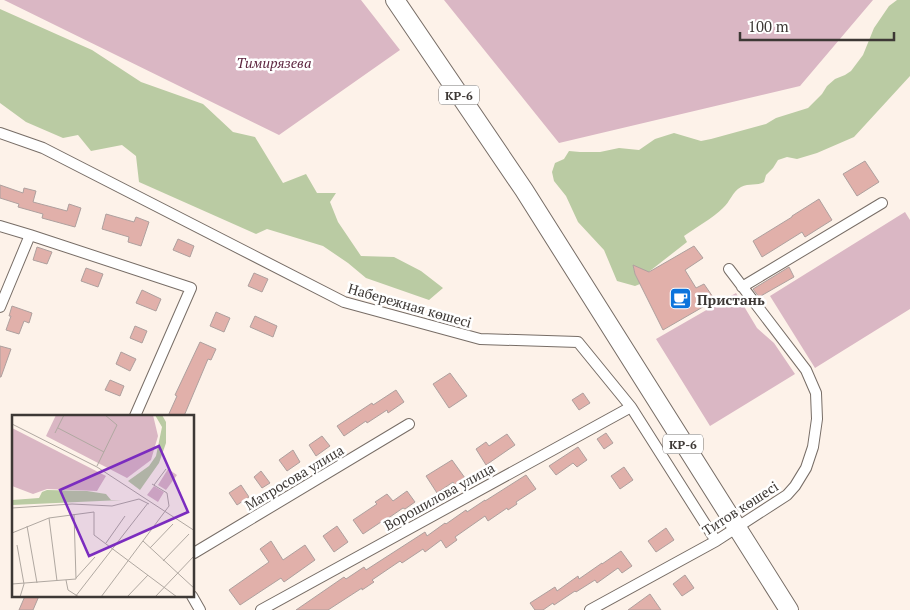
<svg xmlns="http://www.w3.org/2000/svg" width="910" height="610" font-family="'PT Serif',serif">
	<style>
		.green { fill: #dab7c4 }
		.water { fill: #bacba3 }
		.building { fill: #e1b0aa; stroke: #aea09e }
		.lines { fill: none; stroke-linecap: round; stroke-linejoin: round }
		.street-casing { stroke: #776d66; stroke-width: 12 }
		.highway-casing { stroke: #776d66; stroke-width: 20 }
		.street { stroke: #fff; stroke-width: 10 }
		.highway { stroke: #fff; stroke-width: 18 }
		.labels { text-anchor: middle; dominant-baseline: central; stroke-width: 5; stroke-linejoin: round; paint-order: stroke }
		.shield { fill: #fff; stroke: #777472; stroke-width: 1 }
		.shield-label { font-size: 12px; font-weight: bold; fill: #3d3835 }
		.park-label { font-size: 14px; font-style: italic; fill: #5d253f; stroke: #fff }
		.poi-label { font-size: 14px; font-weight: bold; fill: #3d3835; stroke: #fff; text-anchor: start }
		.street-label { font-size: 14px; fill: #3d3835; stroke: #fff }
		.inset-road { fill: none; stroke: #b0a8a1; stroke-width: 1 }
		.view { fill: #7b2cbf; fill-opacity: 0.15; stroke: #7b2cbf; stroke-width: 2.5 }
		.inset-edge { fill: none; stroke: #3d3835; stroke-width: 2.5 }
	</style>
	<rect width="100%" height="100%" fill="#fdf2e9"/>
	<path class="green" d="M4,0H361L400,50L279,135Z
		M444,0H873L800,86L559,143Z
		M905,212L910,220V309L815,368L770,296Z
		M736,293L757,328L774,343L795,374L710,426L656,339Z"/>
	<path class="water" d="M897,0H910V76L854,137L817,153L797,159L787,157L778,160L773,168L766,175L764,182C757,186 749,183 741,187C732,192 730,202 723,208C713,218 695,228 684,236L687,242L646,274L633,265L635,274L640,284L635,286L617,281L604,250L578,222L566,196L554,181L552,172L555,163L564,159L569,151L580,152H600L619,148L639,150L655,139L674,133L701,141L711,139L766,124L776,118L808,108L822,94L827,86L835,79L845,75L851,71L863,55L874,28L889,6Z
		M0,9L92,50L141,82L203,104L233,132L255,137L283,183L306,174L317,193H336L330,202L338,222L361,256L394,257L421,271L443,288L429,300L366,278L348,263L323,246L267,229L256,234L139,182L136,156L122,145L91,151L78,135L63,138L26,122L0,103Z"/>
	<path class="building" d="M865,161L879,182L857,196L843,174Z
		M0,185L23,193L24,188L36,191L33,202L67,211L69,204L81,208L75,227L42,218L43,214L18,207L19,204L0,198Z
		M819,199L832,220L805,237L802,232L762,257L753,241L792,217V216Z
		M106,214L134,222L136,217L149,222L141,246L128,242L129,237L102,229Z
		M178,239L194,246L190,257L173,250Z
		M694,246L703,258L685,270L696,288L704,284L715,300L663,330L635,274L633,265L649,272Z
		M37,247L52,252L47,264L33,260Z
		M789,267L794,277L759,297L753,289Z
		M86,268L103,274L98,287L81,281Z
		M254,273L268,279L262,292L248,286Z
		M142,290L161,299L156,311L136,303Z
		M12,306L32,313L29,323L24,321L19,334L6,330L11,316H9Z
		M216,312L230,318L224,332L210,326Z
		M255,316L277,326L273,337L250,327Z
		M135,326L147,331L142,343L130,338Z
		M200,342L216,349L211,360L208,359L184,416H168L177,396L175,395Z
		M0,346L11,349L1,377H0Z
		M121,352L136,359L130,371L116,364Z
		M450,373L467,396L449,408L433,384Z
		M110,380L124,386L120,396L105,390Z
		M396,390L404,402L388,413L387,410L367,423L366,421L344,436L337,426L372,403L373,405Z
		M583,393L590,403L579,410L572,400Z
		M606,433L613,443L604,449L597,439Z
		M507,434L515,445L486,465L476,449L486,442L489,446Z
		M322,436L330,446L316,456L309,445Z
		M578,447L587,460L577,467L573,463L556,475L549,466Z
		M293,450L300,462L287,471L279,460Z
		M452,460L465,478L455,485L453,482L437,493L426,476Z
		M624,467L633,480L620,489L611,476Z
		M261,471L270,483L262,488L254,477Z
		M526,475L536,489L516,502L517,504L508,510L507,508L488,521L485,516L455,537L457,540L446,548L441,540L425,552L423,549L402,563L400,561L372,580L374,582L362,590V588L328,610H296L344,577L346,579L364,567L366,570L425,532L427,536L445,523L446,524L466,510L467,512L485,500V501Z
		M241,485L249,497L237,505L229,493Z
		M407,491L415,502L405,509L403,508L387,519V518L363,534L353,520L377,504L375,502L387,494L393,501Z
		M337,526L348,542L334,552L323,536Z
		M666,528L674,540L656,552L648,541Z
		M271,541L283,560L305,545L315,560L284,582L281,578L240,605L229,590L269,562L260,549Z
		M621,551L632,566L622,573L618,568L597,583L595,580L576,592L575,591L554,605L553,603L543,610H535L530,603L555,587L557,591L578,576L579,579L602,563V564Z
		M685,575L694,588L682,596L673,584Z
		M650,594L661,610H628Z
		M25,596H39L33,610H19Z"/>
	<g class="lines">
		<defs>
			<path id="street" d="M0,133L43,148L344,302L480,339L578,342L631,407L716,541
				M0,226L30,235L191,288L135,416
				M742,287L882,203
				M0,307L30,235
				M194,553L409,424
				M192,596L200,610
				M261,610L631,407
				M590,610L716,541L787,495L795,486L806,468L813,447L817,419L816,393L806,370L729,269"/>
			<path id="highway" d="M395,0L524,190L789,610"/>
		</defs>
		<use href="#street" class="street-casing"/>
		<use href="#highway" class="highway-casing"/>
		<use href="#street" class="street"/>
		<use href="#highway" class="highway"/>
	</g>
	<defs>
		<symbol id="cafe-square" viewBox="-11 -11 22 22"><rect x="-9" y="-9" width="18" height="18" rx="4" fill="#0c74dc" stroke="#fff"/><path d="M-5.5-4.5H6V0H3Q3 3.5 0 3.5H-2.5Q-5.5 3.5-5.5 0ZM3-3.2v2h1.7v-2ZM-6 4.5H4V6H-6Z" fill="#fff"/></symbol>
	</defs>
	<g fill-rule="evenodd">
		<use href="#cafe-square" x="668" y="286" width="25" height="25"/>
	</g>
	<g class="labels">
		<g class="shield">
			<rect x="439" y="85.5" width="40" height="19" rx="4"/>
			<rect x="663" y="434.5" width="40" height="19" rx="4"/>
		</g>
		<g class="shield-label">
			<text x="459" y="95">KP-6</text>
			<text x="683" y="444">KP-6</text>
		</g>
		<g class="park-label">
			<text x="274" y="62">Тимирязева</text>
		</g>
		<g class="poi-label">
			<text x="697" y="299">Пристань</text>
		</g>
		<g class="street-label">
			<text transform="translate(410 305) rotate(16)">Набережная көшесі</text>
			<text transform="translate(294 477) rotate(-31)">Матросова улица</text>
			<text transform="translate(439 496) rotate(-29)">Ворошилова улица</text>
			<text transform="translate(740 508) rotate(-33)">Титов көшесі</text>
		</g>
	</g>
	<g transform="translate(12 415)">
		<rect width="182" height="182" fill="#fdf2e9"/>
		<path d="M44,0H141L146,21L139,45L115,63L34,21ZM0,13L94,61L85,76L35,74L21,79L0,71ZM156,54L165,60L154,75L146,70ZM142,71L152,77L146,87L135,80Z" fill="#dab7c4"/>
		<path d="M143,0H150L154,7V28L147,48L128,75L116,66L137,51L144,41L150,12ZM35,75L75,76L94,79L99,85H110L0,90V85L27,83L30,77Z" fill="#bacba3"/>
		<path class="inset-road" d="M0,9L85,52L183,116M46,13L92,37M43,18L52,0M85,51L105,10L93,0M142,70L154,54M0,93L60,89L100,91L127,84L137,89M62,99L64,164M37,103L45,166M15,111L25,168M0,118L37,103L82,97V120L165,182M131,126L183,174M94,128L113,101M5,130L12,169L8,182M138,133L161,109M151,146L177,119M64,163L83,142M54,165L56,175L67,182M0,169L64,164M63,182L136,88M89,182L157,91L155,78L140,69M115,182L136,160M143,182L183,140"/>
		<path class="view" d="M147,31L176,97L77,141L48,75Z"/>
		<rect width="182" height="182" class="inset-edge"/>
	</g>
	<path d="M740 32v8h154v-8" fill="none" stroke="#3d3835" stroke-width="2.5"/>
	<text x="748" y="32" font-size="15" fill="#3d3835" stroke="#ffffff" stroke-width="4" paint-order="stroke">100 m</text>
</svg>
